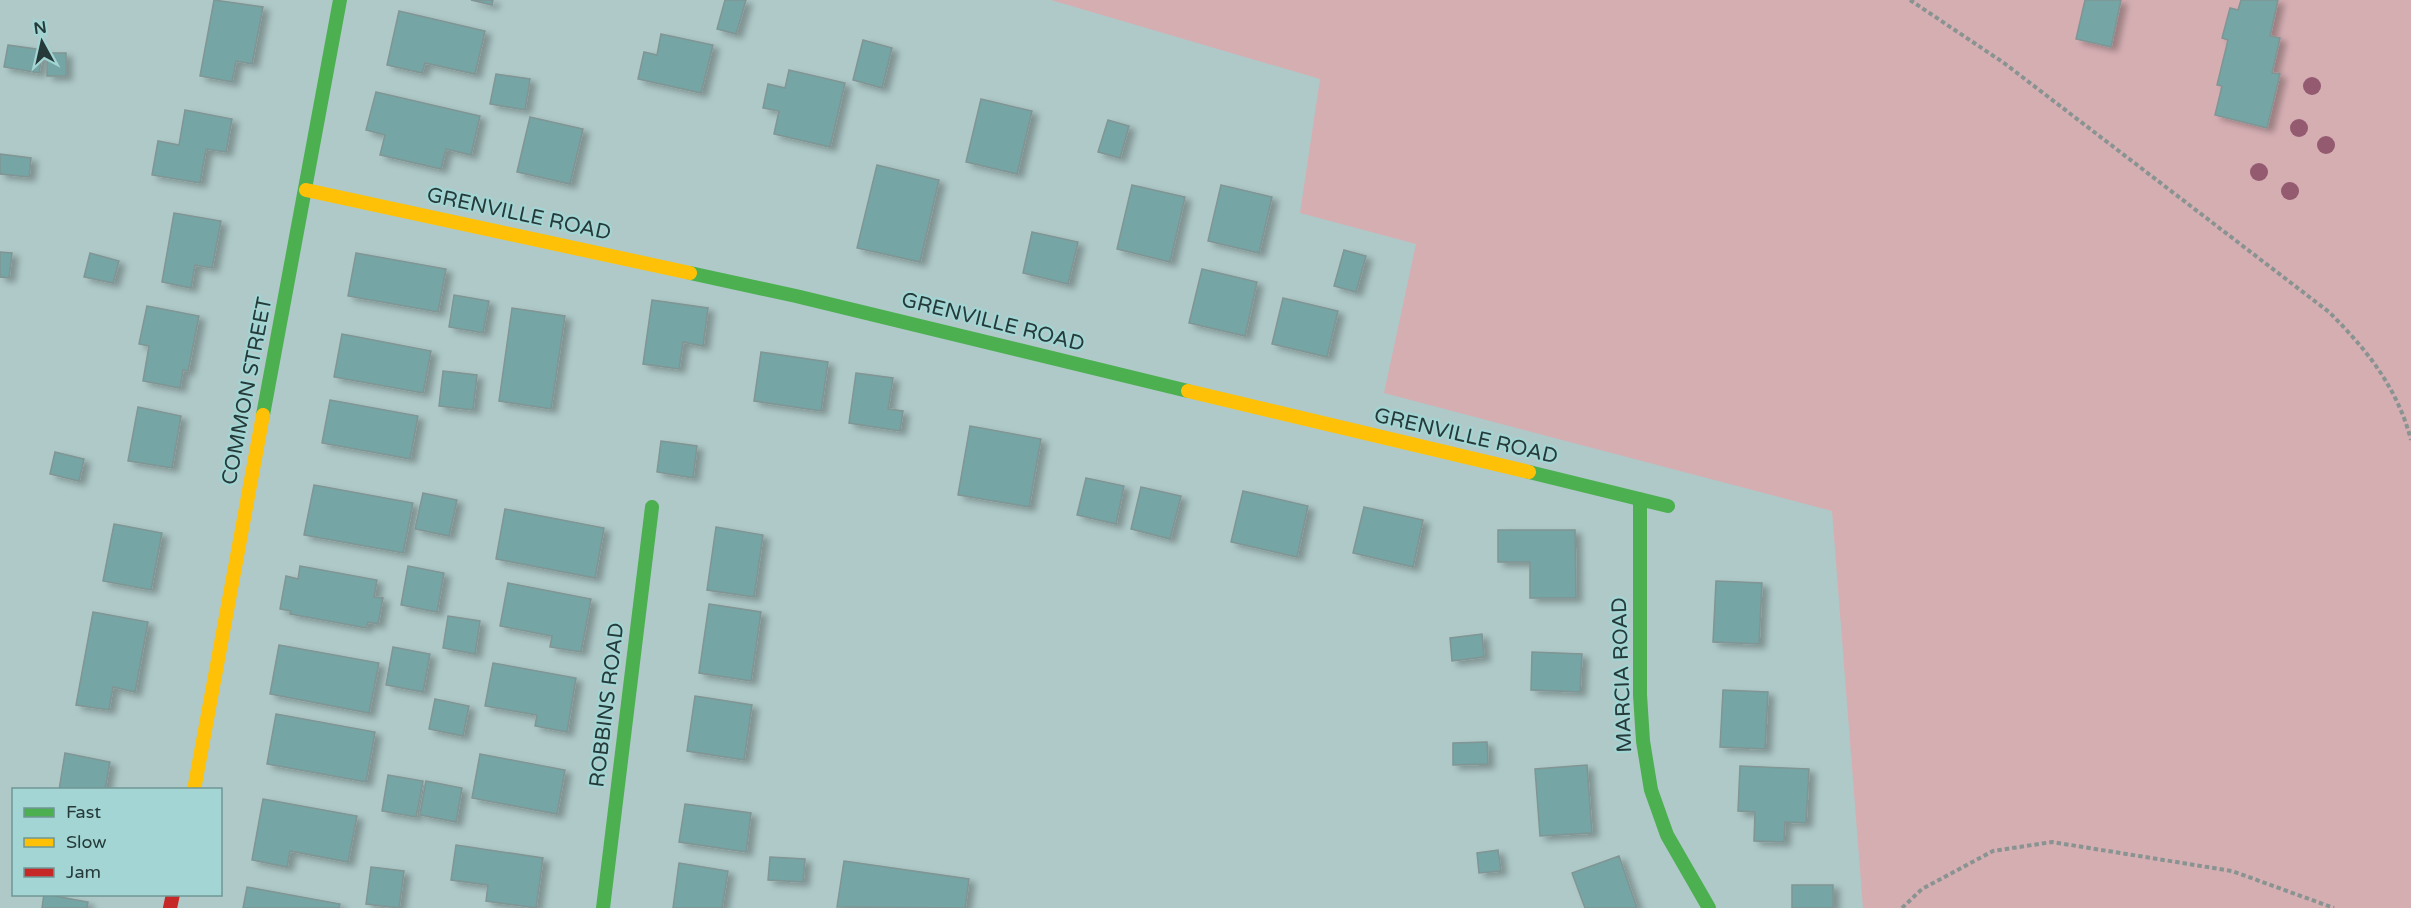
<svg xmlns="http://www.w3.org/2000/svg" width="2411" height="908" font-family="'Varela Round',sans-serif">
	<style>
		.green { fill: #d5aeb2 }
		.building { fill: #74a5a5; stroke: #809594; stroke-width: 1.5; filter: url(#shadow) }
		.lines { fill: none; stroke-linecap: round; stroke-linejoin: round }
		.path { stroke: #899492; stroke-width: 4; stroke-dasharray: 4.5 3; stroke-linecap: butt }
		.fast { stroke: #4caf50; stroke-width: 14 }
		.slow { stroke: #ffc107; stroke-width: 14 }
		.jam { stroke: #c62828; stroke-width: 14 }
		.tree { fill: #945a70 }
		.labels { text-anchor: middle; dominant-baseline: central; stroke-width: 4.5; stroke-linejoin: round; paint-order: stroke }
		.street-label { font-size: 21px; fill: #253a39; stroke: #a2d5d3 }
	</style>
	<defs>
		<filter id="shadow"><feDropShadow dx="6" dy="4" stdDeviation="3" flood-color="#0004"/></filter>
	</defs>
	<rect width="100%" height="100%" fill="#aec9c8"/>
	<path class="green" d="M1051,0H2411V908H1863L1832,511L1384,393L1416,244L1300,213L1320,79Z"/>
	<path class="building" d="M214,0L263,7L252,64L236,61L232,82L200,76Z
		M471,0H493L492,5Z
		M725,0H746L736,34L717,29Z
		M2085,0H2121L2111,47L2076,39Z
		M2241,0H2278L2270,36L2280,38L2272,73L2280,74L2267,128L2215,115L2222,86L2217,85L2228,40L2222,38L2230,8L2238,10Z
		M399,11L485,31L475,74L425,63L422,73L387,65Z
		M661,34L713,45L701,93L638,79L644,52L657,55Z
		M863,40L892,48L882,88L853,80Z
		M8,45L43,50L39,73L4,67Z
		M47,53H66V76H47Z
		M789,70L845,83L830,147L774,134L779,111L763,108L768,84L785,88Z
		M496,74L530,79L525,110L490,104Z
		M376,92L480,116L471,155L446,149L441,169L380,155L385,135L366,130Z
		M981,99L1032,111L1017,174L966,162Z
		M185,110L232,119L226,152L206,149L200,183L152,175L158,141L179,145Z
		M530,117L583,129L570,184L517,172Z
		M1108,120L1129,126L1120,158L1098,152Z
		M0,154L31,158L29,177L0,174Z
		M877,165L939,180L920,262L857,248Z
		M1132,185L1185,197L1170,262L1117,249Z
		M1221,185L1272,197L1259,253L1208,241Z
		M174,213L221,221L212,268L195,265L191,288L162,282Z
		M1032,232L1078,242L1068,284L1023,273Z
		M1344,250L1366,256L1356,292L1334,286Z
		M0,252L12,253L9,278L0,277Z
		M90,253L119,261L113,283L84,277Z
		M356,253L446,269L438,312L348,296Z
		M1202,269L1257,282L1245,336L1189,323Z
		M454,295L489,301L483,333L449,327Z
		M1283,298L1338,311L1327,357L1272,344Z
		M652,300L708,308L703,346L683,342L679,369L643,364Z
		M147,306L199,316L188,371L183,370L180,388L143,381L149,346L139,344Z
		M512,308L565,316L551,409L499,401Z
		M342,334L431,351L423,393L334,377Z
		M761,352L828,362L821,411L754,401Z
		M443,371L477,375L473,410L439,406Z
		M856,373L893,378L888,409L903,411L900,431L849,423Z
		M330,400L418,416L410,459L322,443Z
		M138,407L181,416L172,468L128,461Z
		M970,426L1041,439L1029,507L958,495Z
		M661,441L697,446L693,478L657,472Z
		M55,452L84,459L79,481L50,474Z
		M1086,478L1124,486L1116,524L1077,515Z
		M314,485L413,503L403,553L304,535Z
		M1141,487L1181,496L1170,539L1131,529Z
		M1243,491L1308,506L1297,557L1231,542Z
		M423,493L457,500L449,536L415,529Z
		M1364,507L1423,520L1413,567L1353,553Z
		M505,509L604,528L595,578L496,559Z
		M114,524L162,533L151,590L103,581Z
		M716,527L763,535L754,597L707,590Z
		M1498,530H1575L1576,598H1530V562H1498Z
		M300,566L377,580L374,597L383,598L378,624L368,622L366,628L290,614L291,611L280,609L286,576L298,579Z
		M408,566L444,573L437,612L401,605Z
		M1716,581L1762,583L1759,644L1713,642Z
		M508,583L591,599L581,652L550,647L552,636L500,626Z
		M709,604L761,612L751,681L699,673Z
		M93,612L148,622L135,692L113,687L109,710L76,705Z
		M448,616L480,621L475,654L443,648Z
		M1482,634L1484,657L1452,661L1450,638Z
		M279,645L379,663L369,713L270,694Z
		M393,647L430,654L423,692L386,685Z
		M1532,652L1582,654L1580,692L1531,690Z
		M493,663L576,678L567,732L535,726L537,715L485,706Z
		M1723,690L1768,692L1765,749L1720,747Z
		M695,696L752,705L744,760L687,751Z
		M435,699L469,706L463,736L429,729Z
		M276,714L375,732L366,782L267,764Z
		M1487,742L1488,764L1453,765V743Z
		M65,753L110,762L105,790H59Z
		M480,754L565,770L557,814L472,798Z
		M1587,765L1592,833L1540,836L1535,769Z
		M1740,766L1809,769L1806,823L1785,822L1784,842L1754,841L1755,812L1738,811Z
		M388,775L423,781L416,817L382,811Z
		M426,781L462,788L456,822L420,815Z
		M263,799L357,816L348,862L290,851L287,867L252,860Z
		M685,804L751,813L746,852L679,842Z
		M456,845L543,858L536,908L486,901L488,885L451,880Z
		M1498,850L1501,871L1479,873L1477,853Z
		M1619,856L1637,908H1585L1572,873Z
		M770,857L805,859L803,882L768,880Z
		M844,861L969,879L965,908L837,907Z
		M679,863L728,871L722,908H673Z
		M371,867L404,871L399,908L366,904Z
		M1792,885H1833V908H1792Z
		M247,887L340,904L339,908H243Z
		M44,894L88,902L87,908H42Z"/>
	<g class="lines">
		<path class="path" d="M1910,0L2004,63L2329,312C2367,350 2397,387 2411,440
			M1902,908L1922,889L1993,851L2052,842L2232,871L2334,908"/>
		<path class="fast" d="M690,273L796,296L1188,391
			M263,415L340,0
			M1529,472L1668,506
			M1640,499V695L1643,741L1651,790L1667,835L1709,908
			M603,908L652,507"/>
		<path class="slow" d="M306,190L690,273
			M1188,391L1529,472
			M194,790L263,415"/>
		<path class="jam" d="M170,908L173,894"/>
	</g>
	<g class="tree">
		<circle cx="2312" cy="86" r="9"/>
		<circle cx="2299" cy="128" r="9"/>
		<circle cx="2326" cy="145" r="9"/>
		<circle cx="2259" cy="172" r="9"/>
		<circle cx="2290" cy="191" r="9"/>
	</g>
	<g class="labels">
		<g class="street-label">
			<text transform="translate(519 214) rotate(12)">GRENVILLE ROAD</text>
			<text transform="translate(993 322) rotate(14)">GRENVILLE ROAD</text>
			<text transform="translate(247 391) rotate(-79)">COMMON STREET</text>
			<text transform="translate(1466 436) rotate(13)">GRENVILLE ROAD</text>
			<text transform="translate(1622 675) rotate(-92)">MARCIA ROAD</text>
			<text transform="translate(607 705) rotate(-83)">ROBBINS ROAD</text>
		</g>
	</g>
	<rect x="12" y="788" width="210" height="108" fill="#a2d5d3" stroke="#709795" stroke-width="1.5"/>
	<rect x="24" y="808" width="30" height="9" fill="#4caf50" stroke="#709795" stroke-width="1.5"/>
	<text x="66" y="818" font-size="18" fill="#253a39">Fast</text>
	<rect x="24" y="838" width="30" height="9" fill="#ffc107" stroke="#709795" stroke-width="1.5"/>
	<text x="66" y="848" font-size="18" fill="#253a39">Slow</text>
	<rect x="24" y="868" width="30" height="9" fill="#c62828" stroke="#709795" stroke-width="1.5"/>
	<text x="66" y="878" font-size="18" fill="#253a39">Jam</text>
	<g transform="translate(42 42) rotate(352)" stroke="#a2d5d3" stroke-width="4.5" paint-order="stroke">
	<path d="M0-4.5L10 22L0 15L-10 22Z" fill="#253a39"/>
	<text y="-9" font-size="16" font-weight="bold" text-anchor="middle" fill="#253a39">N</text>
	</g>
</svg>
